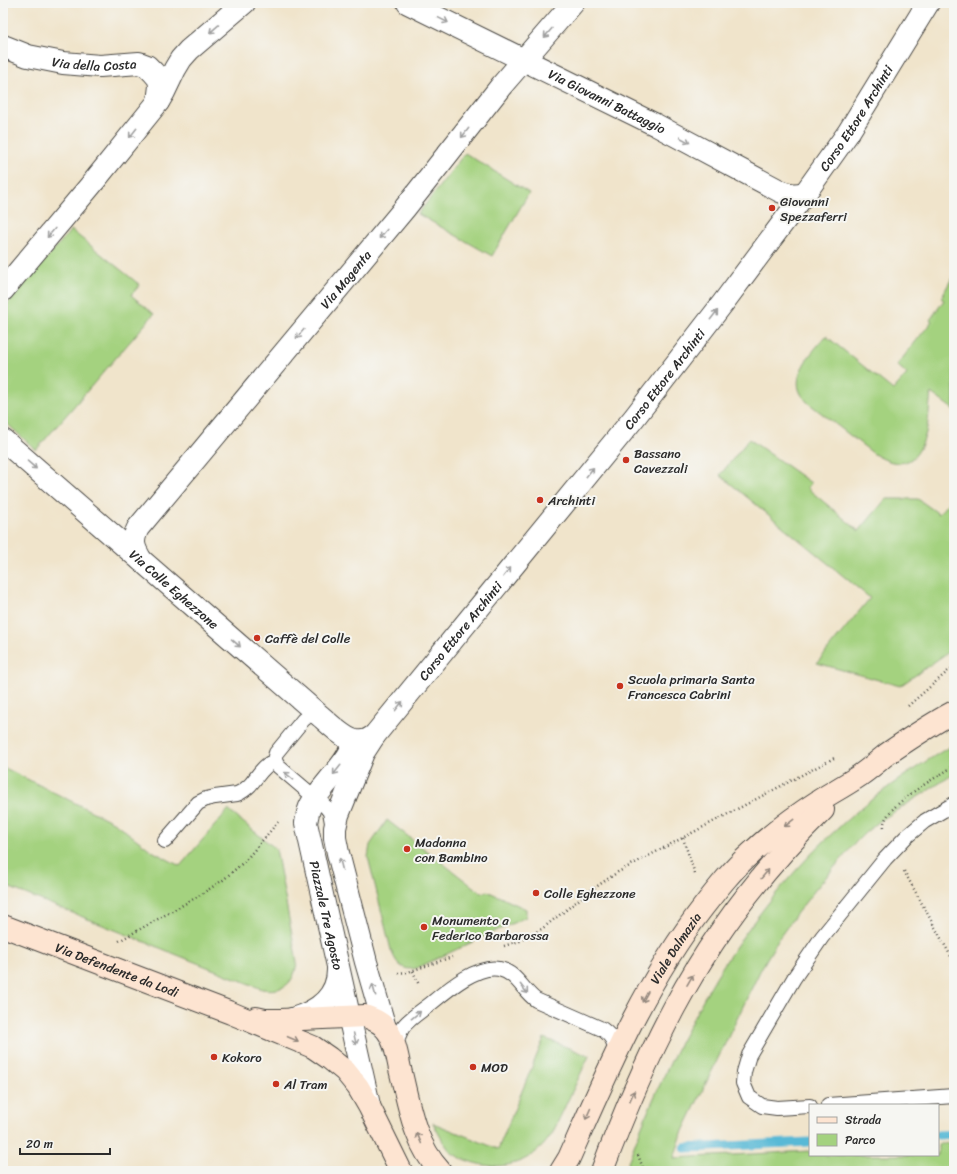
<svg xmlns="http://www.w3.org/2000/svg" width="957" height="1174" font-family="Sriracha,sans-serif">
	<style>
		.green { fill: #a4d27f; stroke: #687e55 }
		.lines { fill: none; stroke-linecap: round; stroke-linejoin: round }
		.stream { stroke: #58b9d6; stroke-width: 9 }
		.lane-casing { stroke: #494743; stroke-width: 16 }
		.street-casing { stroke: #494743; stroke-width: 24 }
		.secondary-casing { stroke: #494743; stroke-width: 24 }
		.path { stroke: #494743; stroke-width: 2.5; stroke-dasharray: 1 3; stroke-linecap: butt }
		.lane { stroke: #fff; stroke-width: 14 }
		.street { stroke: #fff; stroke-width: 22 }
		.secondary { stroke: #fde4d1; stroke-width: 22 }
		.oneway { stroke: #a0a0a0 }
		.oneway2 { stroke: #94887e }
		.poi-dot { fill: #c8321e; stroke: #f6f6f2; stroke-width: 1.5 }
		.labels { text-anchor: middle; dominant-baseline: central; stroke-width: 4; stroke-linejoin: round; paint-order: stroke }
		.street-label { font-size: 13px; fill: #2b2b2b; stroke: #f6f6f2 }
		.poi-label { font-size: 13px; fill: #2b2b2b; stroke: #f6f6f2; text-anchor: start }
	</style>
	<rect width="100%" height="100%" fill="#f6f6f2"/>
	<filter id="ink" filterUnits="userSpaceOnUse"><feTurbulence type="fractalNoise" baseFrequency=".025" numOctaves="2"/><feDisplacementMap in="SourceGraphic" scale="8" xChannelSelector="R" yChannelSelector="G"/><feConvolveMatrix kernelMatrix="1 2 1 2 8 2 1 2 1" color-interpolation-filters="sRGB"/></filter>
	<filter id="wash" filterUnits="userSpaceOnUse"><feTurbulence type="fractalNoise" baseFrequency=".012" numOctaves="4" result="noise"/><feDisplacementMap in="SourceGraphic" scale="16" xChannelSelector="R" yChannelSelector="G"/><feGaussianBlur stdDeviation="0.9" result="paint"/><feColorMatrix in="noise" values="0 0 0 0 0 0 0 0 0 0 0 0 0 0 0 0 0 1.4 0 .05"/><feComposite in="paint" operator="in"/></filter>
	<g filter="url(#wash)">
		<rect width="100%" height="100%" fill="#f0e4cb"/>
		<path class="green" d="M465,153L529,193L492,256L418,214Z
			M71,230L140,285L131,295L154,314L36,450L3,420V309Z
			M954,274V410L931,393C929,406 929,424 925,436C916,466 899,469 874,454L807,402C805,399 803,397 801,394C790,374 814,350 826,336L893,390L907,374L897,365L932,321L930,320L944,300L941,298Z
			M749,439L811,483L807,488L859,531L886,499H918L939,514L954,495V648L900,686L817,663L870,598L720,475Z
			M954,744V774L880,821L866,832L856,842L815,890L797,913L779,938L761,969L683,1131L674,1158L810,1151V1155H938V1144L954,1143V1171H625C640,1127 659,1085 680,1043C692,1021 703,998 716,977C753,917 801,859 855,813C886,787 919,765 954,744Z
			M3,767L115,823L152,851L180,866L228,810L276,849L297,962C294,984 284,992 262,989L3,885Z
			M387,820L481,893L487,891L526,909V917L417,968C402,972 396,963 391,950L368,857L370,845Z
			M544,1038L589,1056L552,1134C529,1170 488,1174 453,1154C444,1145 439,1134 433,1123L498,1149Z"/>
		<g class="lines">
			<path class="stream" d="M938,1135L954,1134
				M685,1148L810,1142"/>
		</g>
	</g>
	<g filter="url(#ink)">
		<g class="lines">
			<defs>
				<path id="lane" d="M319,715L308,716L303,720L276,753C274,758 275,763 279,767L326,807L330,812L333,828
					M165,841L198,803L206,799L215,797L237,794C242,792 246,789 250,785C258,776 264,764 275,761
					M395,1047C397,1040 399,1033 403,1027C410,1018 420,1012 429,1005C445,992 477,964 499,969C516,972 523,991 536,1000L602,1029C613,1037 615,1042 615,1056
					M828,1105L954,1096
					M810,1106L777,1108L762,1106L749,1097L743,1083L744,1072L749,1055L794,978L822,937L885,859L906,837L925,821L954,804"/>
				<g id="street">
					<path id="s1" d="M408,3L656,125L780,191C790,195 797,196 806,192"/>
					<path id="s2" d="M3,46L28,56L63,63L100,66L139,63L147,66L153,72L159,79L160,86L158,102"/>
					<path d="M3,290L91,185L158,102L164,92L175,69L181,59L189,50L244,3"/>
					<path id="s3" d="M3,440L319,715C329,723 348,744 362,741C367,741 370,738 374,736"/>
					<path id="s4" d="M141,560C134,548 131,542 138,528L405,208L502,85L573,3"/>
					<path id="s5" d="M348,739C349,741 351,743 351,745C353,757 317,791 311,805C308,810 307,817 306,823L369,1105"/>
					<path d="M292,1019C317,1012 338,998 338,970"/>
					<path id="s6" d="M385,1028L366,962L338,853L335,838V828L338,815L363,753L374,736L634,418L723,303L806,192L848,133L928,3"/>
				</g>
				<g id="secondary">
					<path id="s7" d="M3,926L231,1013L313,1047L329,1058L345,1071L358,1087L369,1106L401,1171"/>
					<path d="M256,1018L265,1020H281L365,1016C372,1019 381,1022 386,1029C395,1040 397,1055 400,1069C409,1105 414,1143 440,1171"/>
					<path id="s8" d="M561,1171L569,1158C608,1070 645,982 704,906C718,888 732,870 750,854C771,834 795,816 820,800C831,793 844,786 856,778C867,771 877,762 887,754C909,739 931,724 954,712"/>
					<path d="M602,1171C623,1115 646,1061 674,1008C713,935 764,868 823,810"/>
				</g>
			</defs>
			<use href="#lane" class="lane-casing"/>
			<use href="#street" class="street-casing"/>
			<use href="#secondary" class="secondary-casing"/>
			<path class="path" d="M908,706L954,666
				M884,827C881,807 939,776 954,766
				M683,838L693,868L695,873
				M904,871L954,962
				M119,941L197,897L223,880L245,861L278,822
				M504,946L520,941L543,928L590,891L618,872L834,758
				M413,971L419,985
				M398,973L408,972L452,957
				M638,1155L644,1171"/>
			<use href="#lane" class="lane"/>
			<use href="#street" class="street"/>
			<use href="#secondary" class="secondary"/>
		</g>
		<defs><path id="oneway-shaft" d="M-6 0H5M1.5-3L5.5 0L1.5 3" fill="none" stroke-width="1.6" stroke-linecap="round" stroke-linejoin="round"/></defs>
		<g class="oneway">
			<use href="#oneway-shaft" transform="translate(443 20) rotate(26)"/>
			<use href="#oneway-shaft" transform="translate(214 29) rotate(139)"/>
			<use href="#oneway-shaft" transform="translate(548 33) rotate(131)"/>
			<use href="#oneway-shaft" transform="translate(133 133) rotate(128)"/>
			<use href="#oneway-shaft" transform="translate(465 133) rotate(128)"/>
			<use href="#oneway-shaft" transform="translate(685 140) rotate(28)"/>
			<use href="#oneway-shaft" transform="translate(51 233) rotate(130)"/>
			<use href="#oneway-shaft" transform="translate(383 234) rotate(130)"/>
			<use href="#oneway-shaft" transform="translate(714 315) rotate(-52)"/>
			<use href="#oneway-shaft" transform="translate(300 334) rotate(130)"/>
			<use href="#oneway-shaft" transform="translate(32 465) rotate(41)"/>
			<use href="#oneway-shaft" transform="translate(590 472) rotate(-51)"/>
			<use href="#oneway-shaft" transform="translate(507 572) rotate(-51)"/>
			<use href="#oneway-shaft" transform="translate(236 643) rotate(41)"/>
			<use href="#oneway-shaft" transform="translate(399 706) rotate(-51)"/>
			<use href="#oneway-shaft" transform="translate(337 770) rotate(129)"/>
			<use href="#oneway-shaft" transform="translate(289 776) rotate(-140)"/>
			<use href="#oneway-shaft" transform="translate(341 864) rotate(-104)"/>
			<use href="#oneway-shaft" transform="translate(524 989) rotate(52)"/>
			<use href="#oneway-shaft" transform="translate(374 990) rotate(-106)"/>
			<use href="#oneway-shaft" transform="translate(416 1015) rotate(-39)"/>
			<use href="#oneway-shaft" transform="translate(355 1039) rotate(77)"/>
		</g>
		<g class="oneway2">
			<use href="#oneway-shaft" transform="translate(789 823) rotate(142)"/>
			<use href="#oneway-shaft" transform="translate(765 874) rotate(-50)"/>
			<use href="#oneway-shaft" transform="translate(690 980) rotate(-60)"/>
			<use href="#oneway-shaft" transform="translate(645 997) rotate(119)"/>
			<use href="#oneway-shaft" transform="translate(293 1039) rotate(23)"/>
			<use href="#oneway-shaft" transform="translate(632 1096) rotate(-66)"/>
			<use href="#oneway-shaft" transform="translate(588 1114) rotate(114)"/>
			<use href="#oneway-shaft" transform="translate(419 1138) rotate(-113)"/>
		</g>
	</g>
	<g class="poi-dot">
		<circle cx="772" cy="208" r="4"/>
		<circle cx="626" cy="460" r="4"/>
		<circle cx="540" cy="500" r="4"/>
		<circle cx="257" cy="638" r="4"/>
		<circle cx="620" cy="686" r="4"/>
		<circle cx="407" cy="849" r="4"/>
		<circle cx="536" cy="893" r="4"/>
		<circle cx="424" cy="927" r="4"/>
		<circle cx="214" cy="1057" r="4"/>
		<circle cx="473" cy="1067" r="4"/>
		<circle cx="276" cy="1084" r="4"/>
	</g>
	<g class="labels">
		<g class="street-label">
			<text stroke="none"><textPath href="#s2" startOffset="94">Via della Costa</textPath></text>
			<text stroke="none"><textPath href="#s1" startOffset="222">Via Giovanni Battaggio</textPath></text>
			<text stroke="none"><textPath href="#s6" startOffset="1091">Corso Ettore Archinti</textPath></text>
			<text stroke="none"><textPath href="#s4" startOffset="358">Via Magenta</textPath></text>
			<text stroke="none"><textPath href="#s6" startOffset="767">Corso Ettore Archinti</textPath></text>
			<text stroke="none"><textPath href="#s3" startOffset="227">Via Colle Eghezzone</textPath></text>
			<text stroke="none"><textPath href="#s6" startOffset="443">Corso Ettore Archinti</textPath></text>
			<text stroke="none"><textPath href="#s5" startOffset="193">Piazzale Tre Agosto</textPath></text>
			<text stroke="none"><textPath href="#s8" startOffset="251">Viale Dalmazia</textPath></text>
			<text stroke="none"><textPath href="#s7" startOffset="122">Via Defendente da Lodi</textPath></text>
		</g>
		<g class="poi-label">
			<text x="780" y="201">Giovanni<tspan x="780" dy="15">Spezzaferri</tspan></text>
			<text x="634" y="453">Bassano<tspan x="634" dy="15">Cavezzali</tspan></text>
			<text x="548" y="500">Archinti</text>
			<text x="265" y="638">Caffè del Colle</text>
			<text x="628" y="679">Scuola primaria Santa<tspan x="628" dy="15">Francesca Cabrini</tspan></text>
			<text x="415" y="842">Madonna<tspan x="415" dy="15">con Bambino</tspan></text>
			<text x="544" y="893">Colle Eghezzone</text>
			<text x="432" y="920">Monumento a<tspan x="432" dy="15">Federico Barbarossa</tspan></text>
			<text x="222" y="1057">Kokoro</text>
			<text x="481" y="1067">MOD</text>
			<text x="284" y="1084">Al Tram</text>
		</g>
	</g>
	<rect width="957" height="1174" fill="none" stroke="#f6f6f2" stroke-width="16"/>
	<rect x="809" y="1104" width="130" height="52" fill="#f6f6f2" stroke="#a5a5a2"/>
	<rect x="817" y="1117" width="20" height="6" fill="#fde4d1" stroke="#a5a5a2"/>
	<text x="845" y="1124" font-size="12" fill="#2b2b2b">Strada</text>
	<rect x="817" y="1134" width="20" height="12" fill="#a4d27f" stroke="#a5a5a2"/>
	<text x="845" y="1144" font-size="12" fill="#2b2b2b">Parco</text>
	<path d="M20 1148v6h90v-6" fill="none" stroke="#2b2b2b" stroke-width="2"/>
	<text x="26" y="1148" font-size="12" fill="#2b2b2b" stroke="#f6f6f2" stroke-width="3" paint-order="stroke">20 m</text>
</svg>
